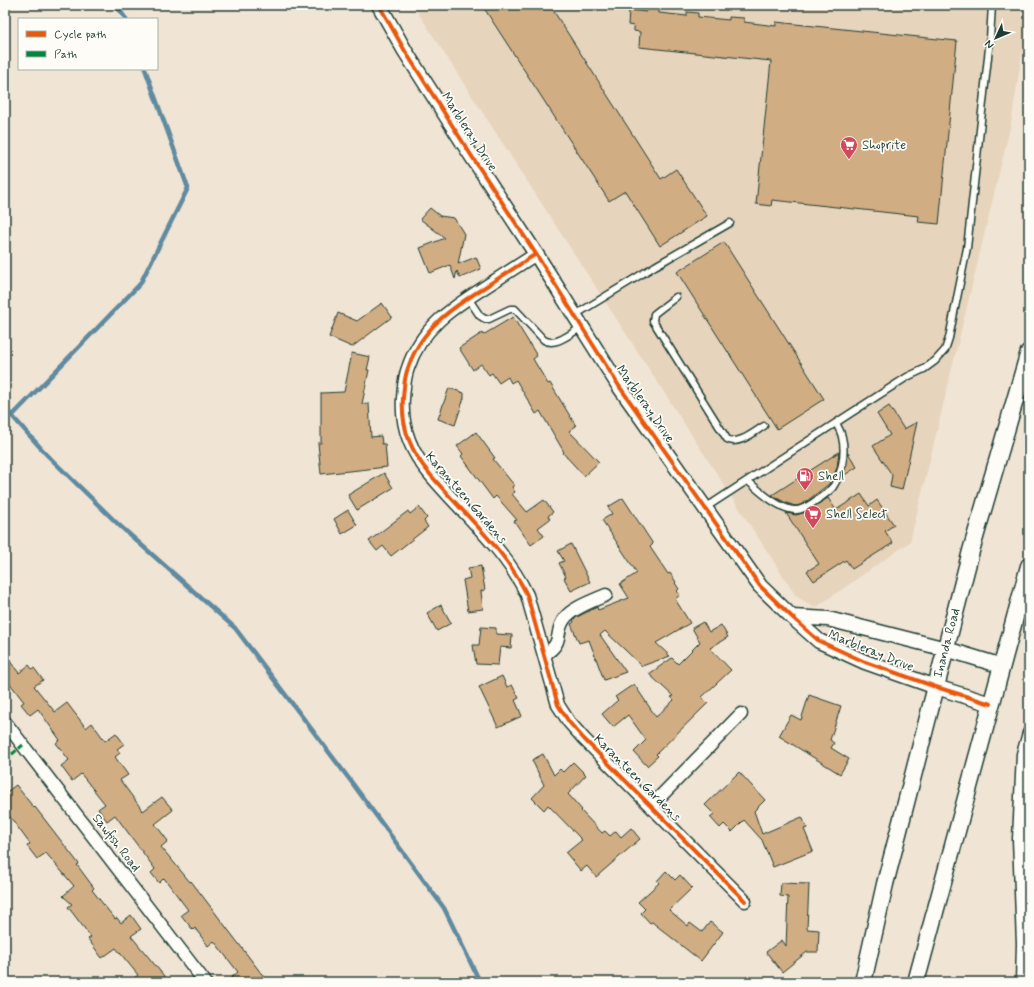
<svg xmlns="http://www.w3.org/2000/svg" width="1034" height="987" font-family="Mynerve,sans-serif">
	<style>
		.built { fill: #e7d4bc }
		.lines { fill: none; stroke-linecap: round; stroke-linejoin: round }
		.stream { stroke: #5f8a9f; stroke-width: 4.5 }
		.building { fill: #d1ad83; stroke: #1f3d34 }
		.service-casing { stroke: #1f3d34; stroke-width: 9 }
		.minor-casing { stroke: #1f3d34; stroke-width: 15 }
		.tertiary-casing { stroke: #1f3d34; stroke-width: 17 }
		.secondary-casing { stroke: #1f3d34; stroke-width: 19 }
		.service { stroke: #fdfcf7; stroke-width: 6 }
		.minor { stroke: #fdfcf7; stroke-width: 12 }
		.tertiary { stroke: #fdfcf7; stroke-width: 14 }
		.secondary { stroke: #fdfcf7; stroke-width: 16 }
		.quiet { stroke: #00873e; stroke-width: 3; stroke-dasharray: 6 3; stroke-linecap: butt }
		.cycleway-casing { stroke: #fdfcf7; stroke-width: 6 }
		.cycleway { stroke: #e8590c; stroke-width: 4 }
		.labels { text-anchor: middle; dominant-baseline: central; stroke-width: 3.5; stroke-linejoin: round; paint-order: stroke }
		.street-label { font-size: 13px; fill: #1f3d34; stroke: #fdfcf7 }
		.poi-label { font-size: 13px; fill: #1f3d34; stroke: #fdfcf7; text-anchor: start }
	</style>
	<rect width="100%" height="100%" fill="#f0e4d4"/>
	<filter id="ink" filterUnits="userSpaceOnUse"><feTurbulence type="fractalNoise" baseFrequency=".025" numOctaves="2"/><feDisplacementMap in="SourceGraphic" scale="8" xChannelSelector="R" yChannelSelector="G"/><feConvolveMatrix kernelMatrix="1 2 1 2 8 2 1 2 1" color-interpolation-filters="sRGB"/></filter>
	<g filter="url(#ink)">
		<path class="built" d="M413,5H1020L1025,33L1011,124L910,542L815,608L796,596Z"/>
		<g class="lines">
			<path class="stream" d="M116,5L126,19
				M5,408L47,455L120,526L235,628L350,780L444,908L480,982
				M12,416L140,284L188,188L145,69"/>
		</g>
		<path class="building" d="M482,5H540L551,7L661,179L676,169L707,216L660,246L625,191L609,201Z
			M647,7L659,9V13L687,16V12L698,13V17L729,20V17L744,18V22L776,26V22L957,41L939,224L918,222L919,216L772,200L771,206L756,204L771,61L639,47L640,32L634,31V26L628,25L629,10L646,12Z
			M430,208L440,216L454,218L464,234L458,264L476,257L481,269L460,278L457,271L455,279L450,265L430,273L420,248L445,238L420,219Z
			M724,242L824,399L777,429L677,272Z
			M382,303L392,317L352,347L329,337L338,313L357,321Z
			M513,317L537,356L533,359L548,384L550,383L576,426L569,431L599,462L584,476L563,453L564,452L540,411L536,414L516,380L511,383L508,377L499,383L492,373L489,375L481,364L473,370L459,348L482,333L483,335Z
			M352,353L370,357L367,370H369L362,404H369L371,437L381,436L382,444H385L387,467L321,474L318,443H321V393L344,392Z
			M449,388L464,393V398L455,425L438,419Z
			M889,406L904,429L917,422L902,490L890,487L892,475L873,446L890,435L877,414Z
			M476,432L495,458L493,459L514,485L512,487L515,492L512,494L527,512L544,500L553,512L548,516L550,519L538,528L544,536L531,545L514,521L517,520L496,496L493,499L461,456L463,454L457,446Z
			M839,452L837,468L829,484L807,501L800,505L795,506L784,502L772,495Z
			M848,453L857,467L843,476L847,464Z
			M384,473L393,488L357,510L348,495Z
			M861,494L869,506L877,500L894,525L885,531L893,543L852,569L846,560L814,581L807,571L819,564L786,513L796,515L803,513L828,498L836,510Z
			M623,498L653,544L650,547L668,574L670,573L676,582L675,583L679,589L677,591L680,595L675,599L690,623L656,643L670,656L642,666L605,631L600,635L626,672L604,680L589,640L579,643L571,624L574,622L573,620L577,617L597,607L598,610L629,598L620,584L637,573L602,520L612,514L608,507Z
			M419,507L427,518L424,521L428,527L391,556L383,546L377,551L369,541L408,511L410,514Z
			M348,510L357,525L342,534L334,519Z
			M571,544L590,582L571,591L564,578L566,577L559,563L564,561L558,551Z
			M481,566L485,590L481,591L483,609L468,611L463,580L470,578L468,568Z
			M441,605L451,623L437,631L427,613Z
			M703,622L709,632L721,625L728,637L710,648L731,670L702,697L708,703L656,754L658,756L647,766L634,752L646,740L628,715L613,727L602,714L618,700L615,697L634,684L656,717L674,700L671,697L673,696L649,674L672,658L678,664L700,642L692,628Z
			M481,627L496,628V634L512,635L511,648L500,647L498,665L476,664L473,645H479Z
			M5,655L19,673L29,665L32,669L34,668L43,680L34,686L55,712L67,703L86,728L92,723L105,741L116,733L124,744L117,749L120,753L115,757L128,775L120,780L143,811L162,797L173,810L155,824L168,841L161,847L190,882L191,881L264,977L258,982H226L238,972L214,941L208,946L195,928L193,930L181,915L188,910L164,878L159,883L151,873L155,869L115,815L107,821L98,809L105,804L81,774L72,781L61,766L69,760L56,743L60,740L38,709L30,715L21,704L24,702L5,677Z
			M502,676L507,687L512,685L519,698L515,700L522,716L498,727L479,687Z
			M809,695L841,706L830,740L834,743L831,748L849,759L840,774L779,736L791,715L801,720Z
			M543,754L554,775L560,769L563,772L573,762L586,775L568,794L582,810L581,811L602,833L605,831L610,836L616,831L621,837L631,828L640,839L596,877L587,866L581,871L566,853L582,840L548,805L544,810L532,798L544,785L532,760Z
			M739,772L765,800L754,811L762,834L802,817L807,828L804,829L813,851L773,867L762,840L744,820L732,832L724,824L720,828L710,817L714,814L705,805Z
			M16,785L34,808L35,807L79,864L77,865L94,888L92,890L115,919L117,918L121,923L131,915L141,929L131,936L169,982H129L138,975L116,948L102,958L88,939L91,937L68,907L72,904L63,896L74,886L46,853L37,859L27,846L30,844L5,810V793Z
			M666,871L675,880L680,875L692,888L669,910L688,926L690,923L702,932L710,922L723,932L701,961L652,922L650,923L641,913L645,909L638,902L659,883L657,881Z
			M781,883L809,884L807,929L819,930L818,952H807L782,972L766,952L782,940L786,946L788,897L780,896Z"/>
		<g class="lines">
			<defs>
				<path id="service" d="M676,297L654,314L653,321L727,439C738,446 754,432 764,426
					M468,298L480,316L485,319H489L510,309H515L544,340C556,347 571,333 582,327
					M575,315L655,266L730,223
					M748,481C759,491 779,509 794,510C801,511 808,506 814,502C820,498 828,493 833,487C842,473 846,453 842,437C841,432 838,427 836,423
					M705,508L851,413L907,377L924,369L935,361L945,350L949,338L967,248L990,39L992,5"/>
				<path id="minor" d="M536,254C519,265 502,276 485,287C452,308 421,328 408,368C404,378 404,388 403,398C401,426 411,452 429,473C462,513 505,548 527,595L558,705L569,722L584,739L745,901
					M544,655C566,641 553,633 565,618C572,608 595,600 606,595
					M5,722L205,982
					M651,806L741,714
					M1022,982L1023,944L1019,839L1023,754L1029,733"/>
				<path id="tertiary" d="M379,5L405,51L471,155L536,254L619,386L760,586L792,617L819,641L865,662L936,687L991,704
					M792,617L828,619L946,649L1002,666"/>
				<path id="secondary" d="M863,982L885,884L971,551L1029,352
					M916,982L1029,566"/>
			</defs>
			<use href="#service" class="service-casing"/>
			<use href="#minor" class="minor-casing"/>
			<use href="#tertiary" class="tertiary-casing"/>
			<use href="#secondary" class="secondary-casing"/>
			<use href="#service" class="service"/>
			<use href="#minor" class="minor"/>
			<use href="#tertiary" class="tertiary"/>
			<use href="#secondary" class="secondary"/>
			<path class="quiet" d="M5,760L23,745"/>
			<defs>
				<path id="cycleway" d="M379,5L405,51L471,155L536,254L619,386L760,586L792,617L819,641L865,662L936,687L991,704
					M536,254C519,265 502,276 485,287C452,308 421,328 408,368C404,378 404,388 403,398C401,426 411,452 429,473C462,513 505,548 527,595L558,705L569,722L584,739L745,901"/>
			</defs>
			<use href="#cycleway" class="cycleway-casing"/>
			<use href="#cycleway" class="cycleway"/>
		</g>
	</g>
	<defs>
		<symbol id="supermarket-pin" viewBox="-11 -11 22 30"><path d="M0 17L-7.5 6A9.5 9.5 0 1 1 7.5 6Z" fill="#d1495b" stroke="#fdfcf7"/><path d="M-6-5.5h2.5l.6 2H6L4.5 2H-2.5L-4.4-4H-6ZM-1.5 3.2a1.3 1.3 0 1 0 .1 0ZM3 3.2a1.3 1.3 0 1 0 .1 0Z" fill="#fff"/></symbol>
		<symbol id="fuel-pin" viewBox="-11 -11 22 30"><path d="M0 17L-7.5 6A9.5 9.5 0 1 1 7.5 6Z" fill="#d1495b" stroke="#fdfcf7"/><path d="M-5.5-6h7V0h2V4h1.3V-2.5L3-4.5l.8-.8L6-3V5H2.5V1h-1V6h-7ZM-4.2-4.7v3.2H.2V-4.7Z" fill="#fff"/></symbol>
	</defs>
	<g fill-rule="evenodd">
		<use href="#supermarket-pin" x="839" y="135" width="20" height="27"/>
		<use href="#fuel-pin" x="795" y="466" width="20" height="27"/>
		<use href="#supermarket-pin" x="803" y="504" width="20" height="27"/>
	</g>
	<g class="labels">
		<g class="street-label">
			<text transform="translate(469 132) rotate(57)">Marbleray Drive</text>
			<text transform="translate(645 404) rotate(55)">Marbleray Drive</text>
			<text transform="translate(466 498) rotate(49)">Karanteen Gardens</text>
			<text transform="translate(947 643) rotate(-75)">Inanda Road</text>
			<text transform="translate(871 651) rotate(22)">Marbleray Drive</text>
			<text transform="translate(637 778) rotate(45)">Karanteen Gardens</text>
			<text transform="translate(116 843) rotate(52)">Sawfish Road</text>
		</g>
		<g class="poi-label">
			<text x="862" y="145">Shoprite</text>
			<text x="818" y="476">Shell</text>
			<text x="826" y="514">Shell Select</text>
		</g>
	</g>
	<rect width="1034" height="987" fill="none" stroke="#fdfcf7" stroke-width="20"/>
	<rect x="10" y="10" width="1014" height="967" fill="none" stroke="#1f3d34" stroke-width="1.5" filter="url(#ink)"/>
	<rect x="18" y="18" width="140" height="52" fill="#fdfcf7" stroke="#a4b0a9"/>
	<rect x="26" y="31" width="20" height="6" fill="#e8590c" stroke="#a4b0a9"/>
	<text x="54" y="38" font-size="12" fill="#1f3d34">Cycle path</text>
	<rect x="26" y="51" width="20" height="6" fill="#00873e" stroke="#a4b0a9"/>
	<text x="54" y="58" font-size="12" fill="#1f3d34">Path</text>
	<g transform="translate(996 38) rotate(226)" stroke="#fdfcf7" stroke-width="3" paint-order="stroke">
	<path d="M0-3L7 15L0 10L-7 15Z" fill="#1f3d34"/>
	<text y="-6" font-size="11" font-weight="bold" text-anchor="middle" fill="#1f3d34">N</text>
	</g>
</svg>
